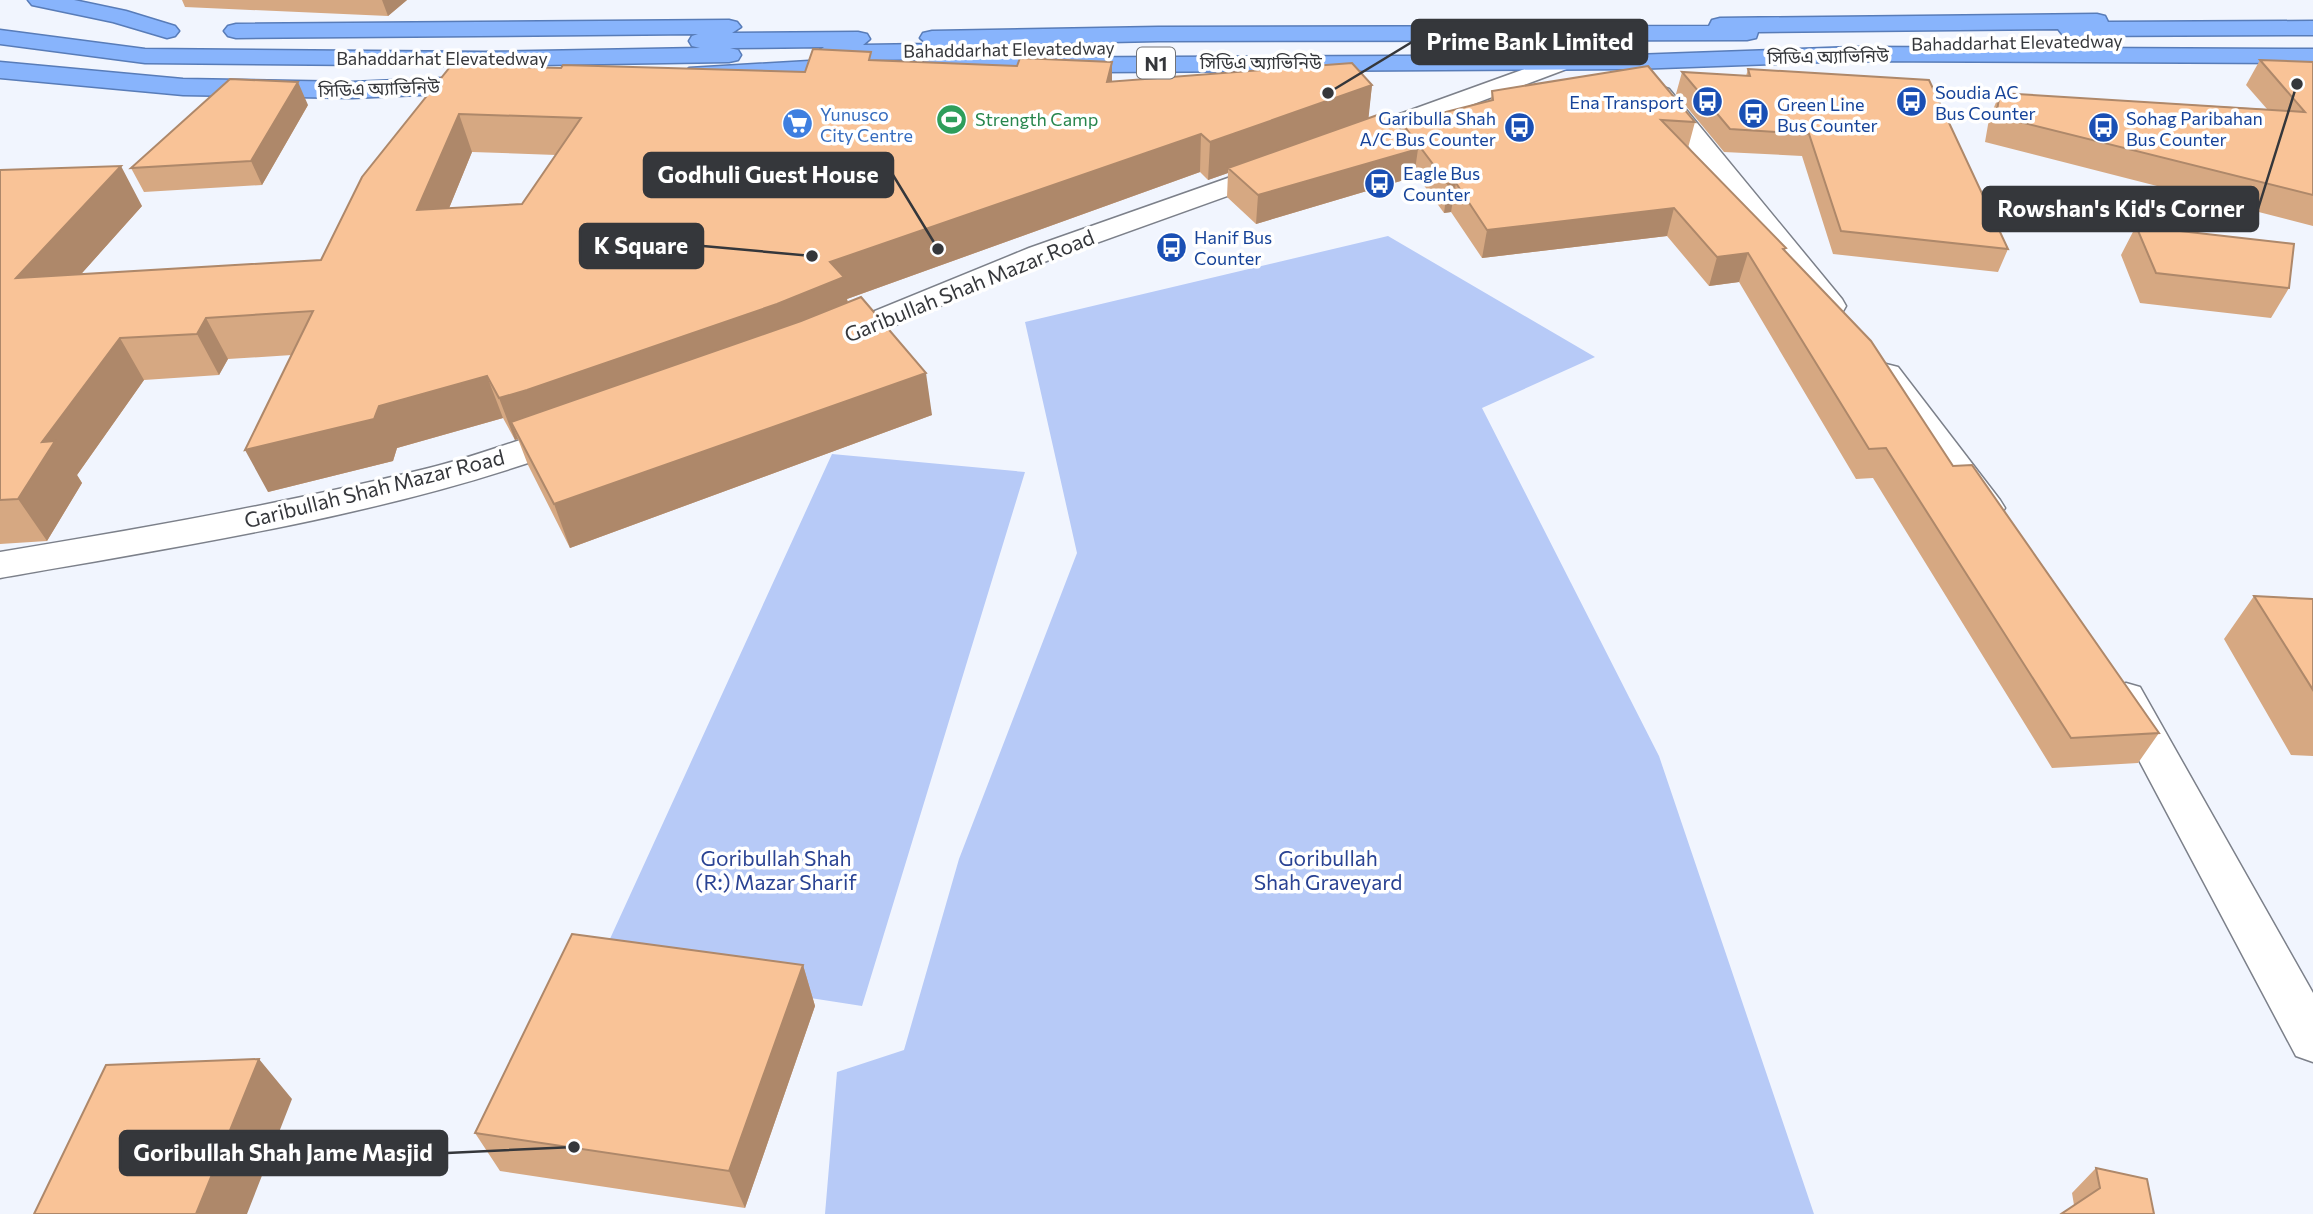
<svg xmlns="http://www.w3.org/2000/svg" width="2313" height="1214" font-family="Commissioner,'Noto Sans Bengali',sans-serif">
	<style>
		.green { fill: #b7caf7 }
		.lines { fill: none; stroke-linecap: round; stroke-linejoin: round }
		.minor-casing { stroke: #7c808a; stroke-width: 3 }
		.tertiary-casing { stroke: #7c808a; stroke-width: 3 }
		.trunk-casing { stroke: #587cb8; stroke-width: 3 }
		.minor { fill: #fff; fill-rule: evenodd }
		.tertiary { fill: #fff; fill-rule: evenodd }
		.trunk { fill: #88b4fc; fill-rule: evenodd }
		.wall { fill: #d6a882; fill-rule: evenodd }
		.shaded-wall { fill: #ae886a }
		.building { fill: #f9c397; stroke: #ae886a; stroke-width: 2; fill-rule: evenodd }
		.labels { text-anchor: middle; dominant-baseline: central; stroke-width: 7; stroke-linejoin: round; paint-order: stroke }
		.far-street-label { font-size: 18px; fill: #35373b; stroke: #fff }
		.far-transit-label { font-size: 18px; fill: #164399; stroke: #fff; text-anchor: start }
		.far-shop-label { font-size: 18px; fill: #366cbe; stroke: #fff; text-anchor: start }
		.far-leisure-label { font-size: 18px; fill: #27864d; stroke: #fff; text-anchor: start }
		.shield { fill: #fff; stroke: #727376; stroke-width: 2 }
		.shield-label { font-size: 19px; font-weight: bold; fill: #35373b }
		.street-label { font-size: 21px; fill: #35373b; stroke: #fff }
		.park-label { font-size: 21px; fill: #294293; stroke: #fff }
		.leader { fill: none; stroke: #35373b; stroke-width: 2.5 }
		.callout-dot { fill: #35373b; stroke: #fff; stroke-width: 2.5 }
		.callout { fill: #35373b; stroke: #35373b; stroke-width: 2.5 }
		.callout-label { font-size: 23px; text-anchor: middle; font-weight: bold; fill: #fff }
	</style>
	<rect width="100%" height="100%" fill="#f1f5fe"/>
	<path class="green" d="M1388,236L1595,357L1482,408L1659,756L1814,1214H825L837,1072L904,1050L959,859L1077,553L1025,322Z
		M832,454L1025,472L862,1006L598,965Z"/>
	<g class="lines">
		<defs>
			<path id="minor" d="M1660,86L1669,89L1842,299L1846,306L1842,313L1831,315L1820,313L1651,99L1647,94L1651,89Z
				M1886,364L1898,367L2000,500L2005,508L2000,516L1987,520L1974,516L1870,374L1874,367Z
				M2126,683L2140,687L2313,993V1062L2296,1056L2106,698L2112,687Z"/>
			<path id="tertiary" d="M1563,55L1572,57L1575,62L1572,67L1357,148L1348,150L1339,148L1335,142L1339,136Z
				M1276,161L1286,163L1290,169L1286,175L1049,260L843,347L832,350L821,347L816,340L821,333L1029,248Z
				M572,424L584,427L589,435L584,443C401,513 193,544 0,578V552C144,528 288,503 429,468C478,456 524,437 572,424Z"/>
			<path id="trunk" d="M28,0H74L126,11L175,26L179,31L175,36L167,38L113,22L32,5Z
				M2097,14L2105,16L2108,22L2313,21V35L2070,36L2062,34L2058,29L1758,32L1756,38L1747,40L1158,41L964,45L972,51L969,56L958,58L1634,55L1853,47L2313,49V63L1853,61L1634,69L933,73L924,71L921,66L924,61L932,59L864,60L871,66L868,71L859,73L698,81L689,78L685,73L689,68L826,60L819,58L816,53L824,47L730,48L738,50L741,55L738,60L729,62L484,66L145,63L0,44V30L145,49L484,52L700,48L692,46L689,41L692,36L698,34L236,38L228,36L224,31L228,26L236,24L729,20L737,22L741,27L732,33L858,32L867,34L870,39L863,45L927,44L920,38L923,33L932,31L1158,27L1709,26L1712,20L1720,18Z
				M0,62L183,79L352,82L488,76L497,79L501,84L497,89L488,92L352,98L183,95L0,78Z"/>
		</defs>
		<use href="#minor" class="minor-casing"/>
		<use href="#tertiary" class="tertiary-casing"/>
		<use href="#trunk" class="trunk-casing"/>
		<use href="#minor" class="minor"/>
		<use href="#tertiary" class="tertiary"/>
		<use href="#trunk" class="trunk"/>
	</g>
	<path class="wall" d="M182,0H407L388,16L185,7Z
		M872,60L1017,66L1112,62V81L1372,85L1368,118L1402,130V123L1491,101L1492,91L1695,122L1688,148L1785,251L1953,466L2159,733L2138,763L2052,768L1873,478L1856,479L1739,282L1709,286L1667,236L1482,258L1451,212L1444,213L1415,173L1414,177L1256,224L1227,197L1228,173L1208,180L1200,172L847,299L848,302L932,415L570,548L528,465L518,439L515,440L503,418L397,448L393,461L268,492L292,355L228,359L219,375L144,380L77,475L82,483L47,541L0,544V170L142,206L81,274L321,260L488,67L805,72ZM472,152L556,155L522,204L449,208Z
		M2260,60L2313,62V226L1985,142L1989,119L2000,93L2267,109L2246,85Z
		M1748,69L2008,249L1998,272L1833,254L1802,156L1724,152L1676,94L1682,72L1746,76Z
		M308,105L262,185L144,192L131,168Z
		M2136,226L2289,288L2271,318L2140,303L2121,255Z
		M2254,596L2313,599V756L2291,755L2224,639Z
		M803,965L815,1006L745,1208L500,1171L475,1133Z
		M2096,1168L2154,1214L2074,1205L2072,1193Z"/>
	<path class="shaded-wall" d="M382,0H407L388,16Z
		M485,56L497,93L480,66Z
		M1112,62V99L1107,82Z
		M298,82L308,105L262,185L251,161Z
		M1372,85L1368,123L1228,168V173L1208,180L1210,142Z
		M459,114L472,152L432,250L417,210Z
		M1201,134L1200,172L847,299L850,318L511,422L518,439L515,440L499,398L830,262Z
		M1418,149L1414,177L1256,224L1258,195Z
		M121,166L142,206L41,319L16,278Z
		M1456,183L1451,212L1444,213L1448,184Z
		M1674,208L1667,236L1482,258L1487,230Z
		M1748,253L1739,282L1709,286L1717,257Z
		M206,318L228,359L219,375L197,334Z
		M120,338L144,380L77,475L82,483L47,541L18,499L42,442Z
		M926,373L932,415L570,548L554,504Z
		M487,376L503,418L397,448L393,461L268,492L245,450L379,406Z
		M803,965L815,1006L745,1208L729,1171Z
		M259,1059L292,1099L247,1214H196Z"/>
	<path class="building" d="M813,49L871,52L869,60L1017,66L1020,58L1112,62L1107,82L1352,63L1372,85L1210,142L1201,134L830,262L844,277L777,304L527,390L499,398L487,376L379,406L374,419L245,450L313,311L206,318L197,334L120,338L42,442L55,441L18,499L0,500V170L121,166L16,278L321,260L362,177L458,57L485,56L480,66L561,68L563,65L805,72ZM459,114L581,118L522,204L417,210Z
		M2260,60L2313,62V195L1996,116L2000,93L2305,112Z
		M1648,66L1695,122L1661,120L1786,248L1783,249L1871,341L1953,466L1972,465L2159,733L2071,738L1886,448L1869,449L1748,253L1717,257L1674,208L1487,230L1456,183L1448,184L1402,123L1493,100L1492,91Z
		M1748,69L1929,80L2008,249L1841,231L1809,134L1730,129L1682,72L1750,76Z
		M230,79L298,82L251,161L131,168Z
		M1386,112L1418,149L1258,195L1228,168Z
		M2136,226L2294,244L2289,288L2156,273Z
		M861,297L926,373L554,504L511,422L801,321Z
		M2254,596L2313,599V690Z
		M572,934L803,965L729,1171L475,1133Z
		M259,1059L196,1214H34L106,1065Z
		M2096,1168L2147,1179L2154,1214H2061L2100,1188Z"/>
	<defs>
		<symbol id="bus-disc" viewBox="-11 -11 22 22"><circle r="9.5" fill="#1a4fb4" stroke="#fff"/><path d="M-5-6H5V4H4V6H2V4H-2V6H-4V4H-5ZM-3.5-4V0h7V-4ZM-3.5 1.2v1.5H-2V1.2ZM2 1.2v1.5H3.5V1.2Z" fill="#fff"/></symbol>
		<symbol id="stadium-disc" viewBox="-11 -11 22 22"><circle r="9.5" fill="#2e9e5b" stroke="#fff"/><path d="M0-5a6.5 5 0 1 0 0 10a6.5 5 0 1 0 0-10ZM-3.5-1.8h7v3.6h-7Z" fill="#fff"/></symbol>
		<symbol id="supermarket-disc" viewBox="-11 -11 22 22"><circle r="9.5" fill="#3f7fe0" stroke="#fff"/><path d="M-6-5.5h2.5l.6 2H6L4.5 2H-2.5L-4.4-4H-6ZM-1.5 3.2a1.3 1.3 0 1 0 .1 0ZM3 3.2a1.3 1.3 0 1 0 .1 0Z" fill="#fff"/></symbol>
	</defs>
	<g fill-rule="evenodd">
		<use href="#bus-disc" x="1690" y="84" width="35" height="35"/>
		<use href="#bus-disc" x="1894" y="84" width="35" height="35"/>
		<use href="#bus-disc" x="1736" y="96" width="35" height="35"/>
		<use href="#stadium-disc" x="934" y="102" width="35" height="35"/>
		<use href="#supermarket-disc" x="780" y="106" width="35" height="35"/>
		<use href="#bus-disc" x="1502" y="110" width="35" height="35"/>
		<use href="#bus-disc" x="2086" y="110" width="35" height="35"/>
		<use href="#bus-disc" x="1362" y="166" width="35" height="35"/>
		<use href="#bus-disc" x="1154" y="230" width="35" height="35"/>
	</g>
	<g class="labels">
		<g class="far-street-label">
			<text transform="translate(2017 42) rotate(-1)">Bahaddarhat Elevatedway</text>
			<text transform="translate(1009 49) rotate(-1)">Bahaddarhat Elevatedway</text>
			<text transform="translate(1828 56) rotate(-1)">সিডিএ অ্যাভিনিউ</text>
			<text x="442" y="58">Bahaddarhat Elevatedway</text>
			<text x="1261" y="62">সিডিএ অ্যাভিনিউ</text>
			<text transform="translate(379 88) rotate(-2)">সিডিএ অ্যাভিনিউ</text>
		</g>
		<g class="far-transit-label">
			<text x="1935" y="92">Soudia AC<tspan x="1935" dy="21">Bus Counter</tspan></text>
			<text x="1684" y="102" text-anchor="end">Ena Transport</text>
			<text x="1777" y="104">Green Line<tspan x="1777" dy="21">Bus Counter</tspan></text>
			<text x="1496" y="118" text-anchor="end">Garibulla Shah<tspan x="1496" dy="21">A/C Bus Counter</tspan></text>
			<text x="2126" y="118">Sohag Paribahan<tspan x="2126" dy="21">Bus Counter</tspan></text>
			<text x="1403" y="173">Eagle Bus<tspan x="1403" dy="21">Counter</tspan></text>
			<text x="1194" y="237">Hanif Bus<tspan x="1194" dy="21">Counter</tspan></text>
		</g>
		<g class="far-shop-label">
			<text x="820" y="114">Yunusco<tspan x="820" dy="21">City Centre</tspan></text>
		</g>
		<g class="far-leisure-label">
			<text x="975" y="119">Strength Camp</text>
		</g>
		<rect class="shield" x="1137" y="47.5" width="38" height="31" rx="5"/>
		<g class="shield-label">
			<text x="1156" y="63">N1</text>
		</g>
		<g class="street-label">
			<text transform="translate(969 285) rotate(-22)">Garibullah Shah Mazar Road</text>
			<text transform="translate(374 488) rotate(-14)">Garibullah Shah Mazar Road</text>
		</g>
		<g class="park-label">
			<text x="776" y="857">Goribullah Shah<tspan x="776" dy="24">(R:) Mazar Sharif</tspan></text>
			<text x="1328" y="857">Goribullah<tspan x="1328" dy="24">Shah Graveyard</tspan></text>
		</g>
	</g>
	<path class="leader" d="M1328 93L1412 42M938 249L893 175M2297 84L2258 209M812 256L703 246M574 1147L447 1153"/>
	<g class="callout-dot">
		<circle cx="1328" cy="93" r="7"/>
		<circle cx="938" cy="249" r="7"/>
		<circle cx="2297" cy="84" r="7"/>
		<circle cx="812" cy="256" r="7"/>
		<circle cx="574" cy="1147" r="7"/>
	</g>
	<g class="callout">
		<rect x="1412" y="20" width="235" height="44" rx="7"/>
		<rect x="644" y="153" width="249" height="44" rx="7"/>
		<rect x="1983" y="187" width="275" height="44" rx="7"/>
		<rect x="580" y="224" width="123" height="44" rx="7"/>
		<rect x="120" y="1131" width="327" height="44" rx="7"/>
	</g>
	<g class="callout-label">
		<text x="1530" y="50">Prime Bank Limited</text>
		<text x="768" y="183">Godhuli Guest House</text>
		<text x="2121" y="217">Rowshan's Kid's Corner</text>
		<text x="641" y="254">K Square</text>
		<text x="283" y="1161">Goribullah Shah Jame Masjid</text>
	</g>
</svg>
